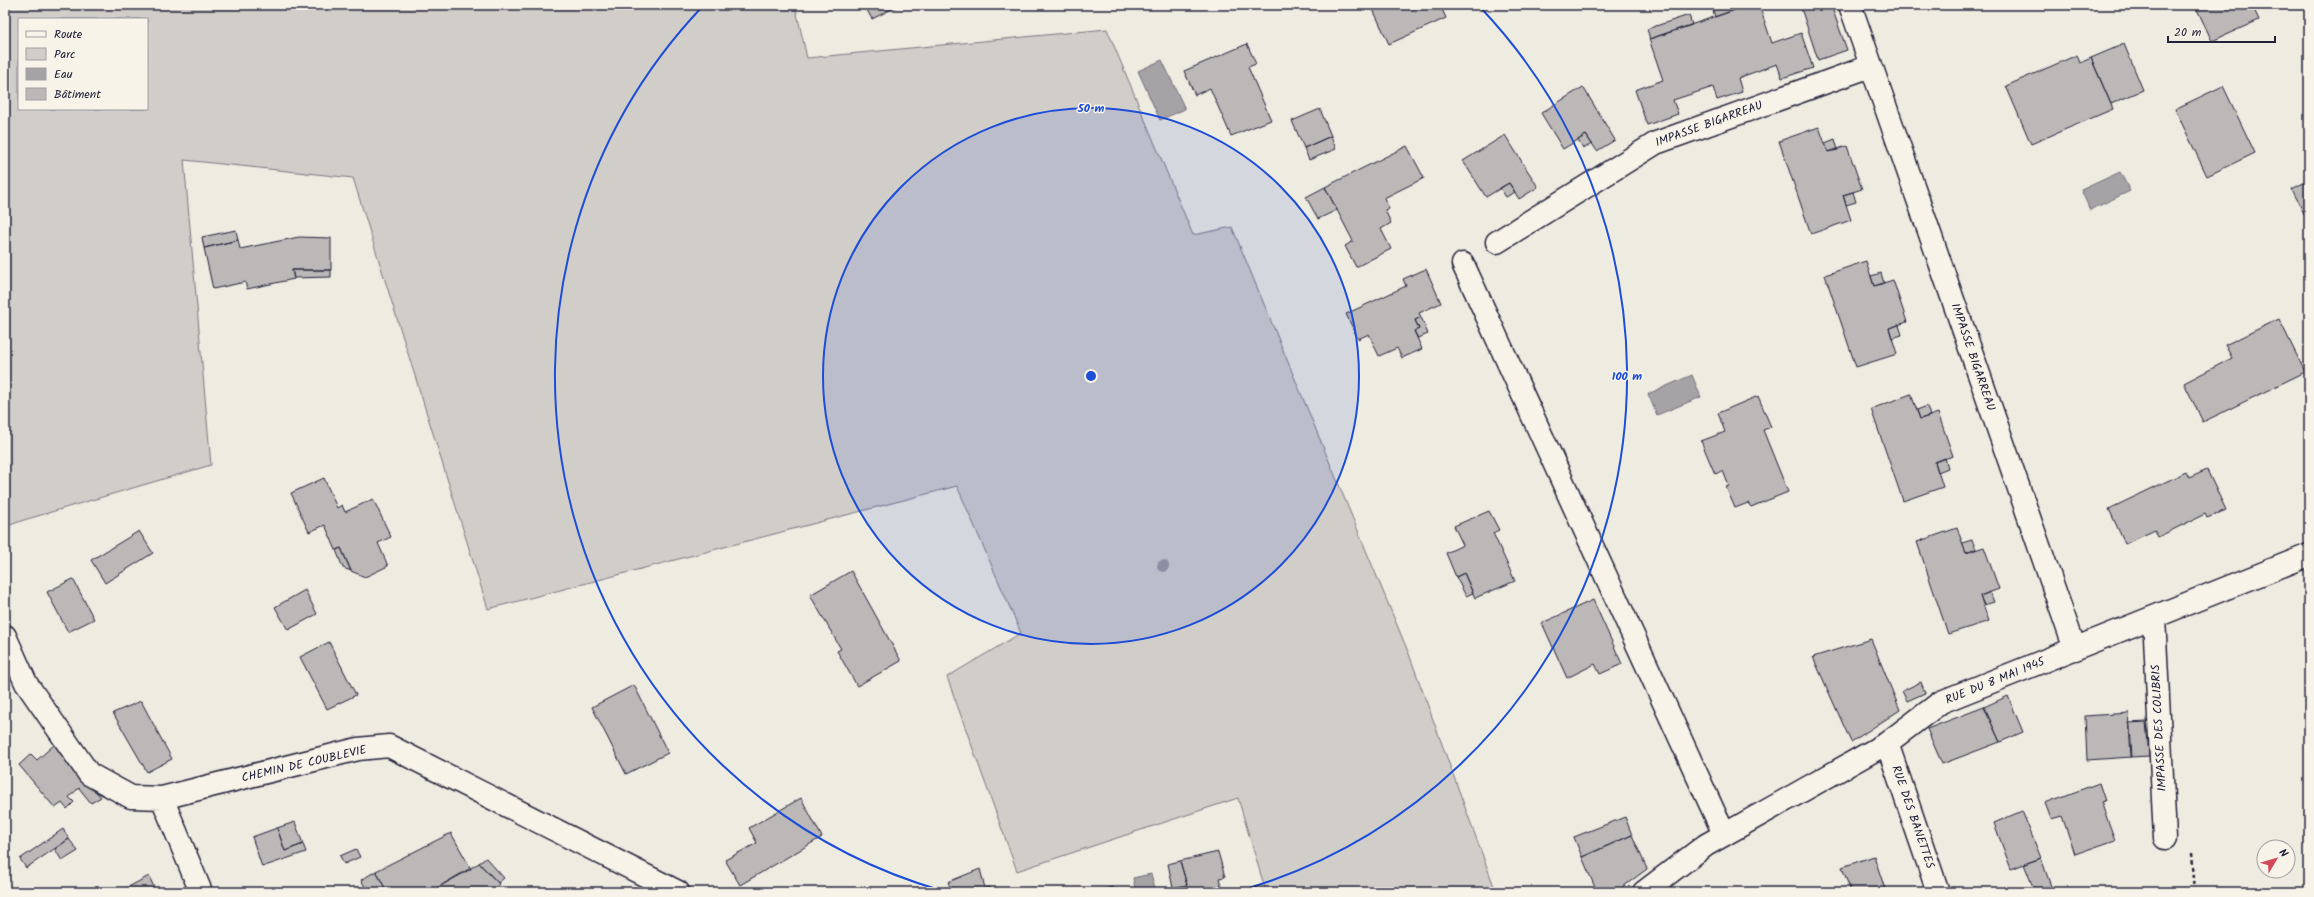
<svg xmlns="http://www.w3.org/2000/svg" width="2314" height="897" font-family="Kalam,sans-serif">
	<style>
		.green { fill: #d1cdc9; stroke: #7a7882; fill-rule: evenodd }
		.water { fill: #a6a3a6; stroke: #716f7b }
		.building { fill: #bbb8b7; stroke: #22223b }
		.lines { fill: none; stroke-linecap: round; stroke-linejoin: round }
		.minor-casing { stroke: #22223b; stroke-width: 25 }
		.path { stroke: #22223b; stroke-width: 2.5; stroke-dasharray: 4 3; stroke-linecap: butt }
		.minor { stroke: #f7f3e8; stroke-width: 22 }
		.tree { fill: #9b989d }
		.ring { fill: none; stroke: #1d4ed8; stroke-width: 2 }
		.labels { text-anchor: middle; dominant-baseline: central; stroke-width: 3; stroke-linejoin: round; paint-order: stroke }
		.street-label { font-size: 12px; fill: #22223b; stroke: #f7f3e8 }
		.centre { fill: #1d4ed8; stroke: #f7f3e8; stroke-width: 2 }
		.ring-label { font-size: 12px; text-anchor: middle; font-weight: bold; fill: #1d4ed8; stroke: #f7f3e8; stroke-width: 3; stroke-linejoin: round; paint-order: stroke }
	</style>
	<rect width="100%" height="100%" fill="#eeebe1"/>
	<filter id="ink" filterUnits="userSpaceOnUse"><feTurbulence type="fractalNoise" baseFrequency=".025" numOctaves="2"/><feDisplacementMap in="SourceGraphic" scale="8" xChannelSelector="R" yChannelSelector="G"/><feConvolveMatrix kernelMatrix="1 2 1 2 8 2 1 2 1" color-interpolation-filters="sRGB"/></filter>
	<g filter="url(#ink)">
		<path class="green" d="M5,5H795L807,58L1107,29L1193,235L1232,227L1409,654L1496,892H1266L1238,798L1017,871L947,677L1021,633L957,486L488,609L353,178L184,160L211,465L24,520L5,527ZM19,19H147V109H19Z"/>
		<path class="water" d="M1162,60L1185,109L1160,120L1138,71Z
			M2120,172L2130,191L2090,210L2081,190Z
			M1692,375L1701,397L1657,415L1648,394Z
			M1151,874L1156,892H1136L1133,878Z"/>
		<path class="building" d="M864,5H900L872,19Z
			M1371,5H1440L1446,18L1389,44Z
			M1718,5H1749L1715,17L1712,7Z
			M1749,5H1759L1772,43L1801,33L1813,68L1782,78L1777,64L1738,78L1742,92L1717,100L1713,87L1673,100L1678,114L1647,125L1635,90L1663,80L1649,39Z
			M1800,5H1831L1847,50L1818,60Z
			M2195,5H2252L2259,20L2212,41Z
			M1689,15L1692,25L1650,39L1647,29Z
			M1247,44L1256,64L1248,67L1271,120L1231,136L1210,88L1195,95L1184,71Z
			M2124,44L2143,90L2111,104L2091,58Z
			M2077,55L2080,63L2091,58L2113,109L2031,144L2006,86Z
			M2223,86L2255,153L2207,176L2175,109Z
			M1583,87L1615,140L1597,151L1586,135L1563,149L1541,113Z
			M1320,109L1331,136L1304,148L1292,121Z
			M1819,127L1828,152L1847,146L1862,189L1843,195L1851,220L1811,234L1779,141Z
			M1505,135L1538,187L1519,199L1509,183L1486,197L1463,161Z
			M1586,135L1592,144L1583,149L1578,140Z
			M1331,136L1336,149L1309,160L1304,148Z
			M1835,139L1838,150L1828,152L1825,143Z
			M1407,146L1424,178L1384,198L1389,208L1385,210L1391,223L1381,229L1391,249L1356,267L1345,246L1353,241L1325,187Z
			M2309,180V224L2292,189Z
			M1509,183L1515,192L1506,197L1500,188Z
			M1325,187L1337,210L1318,219L1306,197Z
			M1853,192L1856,202L1846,205L1843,195Z
			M236,230L238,240L204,248L202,237Z
			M299,237L331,238V270H292L294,279L247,289L245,282L213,289L204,248L238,240L240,249Z
			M1866,261L1874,286L1893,280L1907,322L1889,328L1897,354L1856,367L1825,275Z
			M1426,269L1441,303L1419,313L1421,317L1415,320L1419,329L1414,331L1422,349L1402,358L1397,348L1379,356L1369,334L1358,339L1346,314L1406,286L1403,279Z
			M292,270H331V277L294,278Z
			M1881,273L1884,283L1874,286L1871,276Z
			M1421,317L1428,334L1418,338L1414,331L1419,329L1415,320Z
			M2279,319L2305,372L2203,422L2184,383L2232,358L2225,345Z
			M1899,325L1902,335L1892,338L1889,328Z
			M1911,394L1920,419L1938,413L1953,456L1935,462L1943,487L1903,501L1871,409Z
			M1758,396L1771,427L1763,430L1788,492L1751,507L1748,503L1735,508L1726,487L1729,486L1723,471L1715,474L1701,441L1725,432L1718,413Z
			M1927,406L1930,416L1920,419L1917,410Z
			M1945,458L1948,468L1938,472L1935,462Z
			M2207,470L2226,510L2207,518L2205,514L2158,537L2155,530L2125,544L2109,509L2186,472L2189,478Z
			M324,478L337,508L342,505L345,512L373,499L391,537L378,543L388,566L365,577L351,571L341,548L336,550L325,525L309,532L291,493Z
			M1489,511L1499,530L1493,533L1515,581L1475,598L1464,573L1456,577L1446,553L1463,545L1454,526Z
			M1957,528L1966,553L1984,547L1999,589L1980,596L1989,621L1948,634L1917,542Z
			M139,531L153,553L105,583L91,560Z
			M1972,540L1976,549L1966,553L1962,543Z
			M341,548L351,571L343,568L336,550Z
			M851,571L901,661L857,686L837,651L841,649L810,595Z
			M1464,573L1473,593L1466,596L1456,577Z
			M73,579L94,619L68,632L47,592Z
			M305,590L317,614L288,630L275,607Z
			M1990,592L1994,602L1984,605L1980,596Z
			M1593,600L1622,664L1600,674L1595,664L1567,678L1542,623Z
			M1871,639L1900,710L1851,742L1813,657Z
			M329,642L356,695L327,709L300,657Z
			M1921,682L1925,693L1907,701L1902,691Z
			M634,685L668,753L626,774L592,707Z
			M2008,696L2023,732L2000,742L1984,707Z
			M141,701L172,759L147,772L113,713Z
			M1984,707L2000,742L1942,764L1927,729Z
			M2129,713L2132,757L2087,760L2085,716Z
			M2146,722L2149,756L2131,757L2129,723Z
			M55,744L86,781L101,797L91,803L79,788L69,797L74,802L67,809L62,803L55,808L19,765L31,754L37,760Z
			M2099,783L2105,801L2101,802L2115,840L2075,854L2062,816L2051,819L2045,803Z
			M801,798L822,837L740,885L725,860L757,843L749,828Z
			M2022,811L2041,858L2011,869L1994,823Z
			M1625,817L1632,835L1582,857L1574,837Z
			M295,822L303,844L285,851L277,828Z
			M277,828L285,851L303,844L306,852L262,867L252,837Z
			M63,829L69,839L26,868L20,859Z
			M451,833L471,869L435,889L436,892H387L376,871Z
			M1632,835L1647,869L1616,892H1597L1582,857Z
			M69,839L78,851L62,861L55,849Z
			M356,849L360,857L344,864L340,856Z
			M1218,852L1225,877L1219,878L1223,892H1175L1173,888L1187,885L1180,861Z
			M1874,856L1886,892H1851L1842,867Z
			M486,858L504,878L498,883L479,863Z
			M2041,858L2053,892H2035L2024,864Z
			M1180,861L1187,885L1173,888L1168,864Z
			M479,863L499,884L491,892H436L435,889Z
			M980,869L985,888L990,887L992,892H952L948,882Z
			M376,871L387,892H368L361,880Z
			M149,876L156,892H119Z
			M1113,887L1114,892H1092Z
			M2172,888L2173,892H2117Z"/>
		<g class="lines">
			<defs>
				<path id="minor" d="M1850,5L2075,649
					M1497,242L1656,143L1871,66
					M1463,264L1724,834
					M2154,617L2165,838
					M5,636L26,683L89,774L131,797L162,798L358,749L389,746L678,892
					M1887,743L1938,892
					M162,798L201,892
					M1644,892L1706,845L1887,743L1941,702L2309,555"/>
			</defs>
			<use href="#minor" class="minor-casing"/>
			<path class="path" d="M2192,853L2195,892"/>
			<use href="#minor" class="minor"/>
		</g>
		<circle class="tree" cx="1163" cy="566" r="6"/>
	</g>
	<circle cx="1091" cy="376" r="268" fill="#1d4ed8" fill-opacity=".12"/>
	<g class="ring">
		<circle cx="1091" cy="376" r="268"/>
		<path d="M943 891A536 536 0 0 1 702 7M1480 7A536 536 0 0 1 1239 891"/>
	</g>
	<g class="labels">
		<g class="street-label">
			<text transform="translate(1709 124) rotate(-20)">IMPASSE BIGARREAU</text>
			<text transform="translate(1973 357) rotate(71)">IMPASSE BIGARREAU</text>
			<text transform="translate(1995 681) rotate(-22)">RUE DU 8 MAI 1945</text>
			<text transform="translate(2159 728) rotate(-93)">IMPASSE DES COLIBRIS</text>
			<text transform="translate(304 764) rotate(-13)">CHEMIN DE COUBLEVIE</text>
			<text transform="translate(1913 817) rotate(71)">RUE DES BANETTES</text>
		</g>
	</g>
	<circle cx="1091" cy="376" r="6" class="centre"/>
	<g class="ring-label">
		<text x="1091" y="112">50 m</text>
		<text x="1627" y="380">100 m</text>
	</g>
	<rect width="2314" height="897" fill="none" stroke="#f7f3e8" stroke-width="20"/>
	<rect x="10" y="10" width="2294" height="877" fill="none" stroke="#22223b" stroke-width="1.5" filter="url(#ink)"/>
	<rect x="18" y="18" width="130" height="92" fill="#f7f3e8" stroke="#a29fa3"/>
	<rect x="26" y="31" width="20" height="6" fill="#f7f3e8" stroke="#a29fa3"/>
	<text x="54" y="38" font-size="12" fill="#22223b">Route</text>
	<rect x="26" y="48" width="20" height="12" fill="#d1cdc9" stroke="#a29fa3"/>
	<text x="54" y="58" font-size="12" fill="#22223b">Parc</text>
	<rect x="26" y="68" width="20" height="12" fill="#a6a3a6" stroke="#a29fa3"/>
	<text x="54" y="78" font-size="12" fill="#22223b">Eau</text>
	<rect x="26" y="88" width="20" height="12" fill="#bbb8b7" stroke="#a29fa3"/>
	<text x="54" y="98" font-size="12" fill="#22223b">Bâtiment</text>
	<g transform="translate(2276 859) rotate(52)"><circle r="19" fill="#f7f3e8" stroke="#a29fa3"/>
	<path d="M0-3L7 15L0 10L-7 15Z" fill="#d1495b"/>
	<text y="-6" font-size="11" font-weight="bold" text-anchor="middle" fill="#22223b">N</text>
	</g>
	<path d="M2168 36v6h107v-6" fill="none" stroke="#22223b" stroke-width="2"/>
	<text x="2174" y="36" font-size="12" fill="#22223b" stroke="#f7f3e8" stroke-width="3" paint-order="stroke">20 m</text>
</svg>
